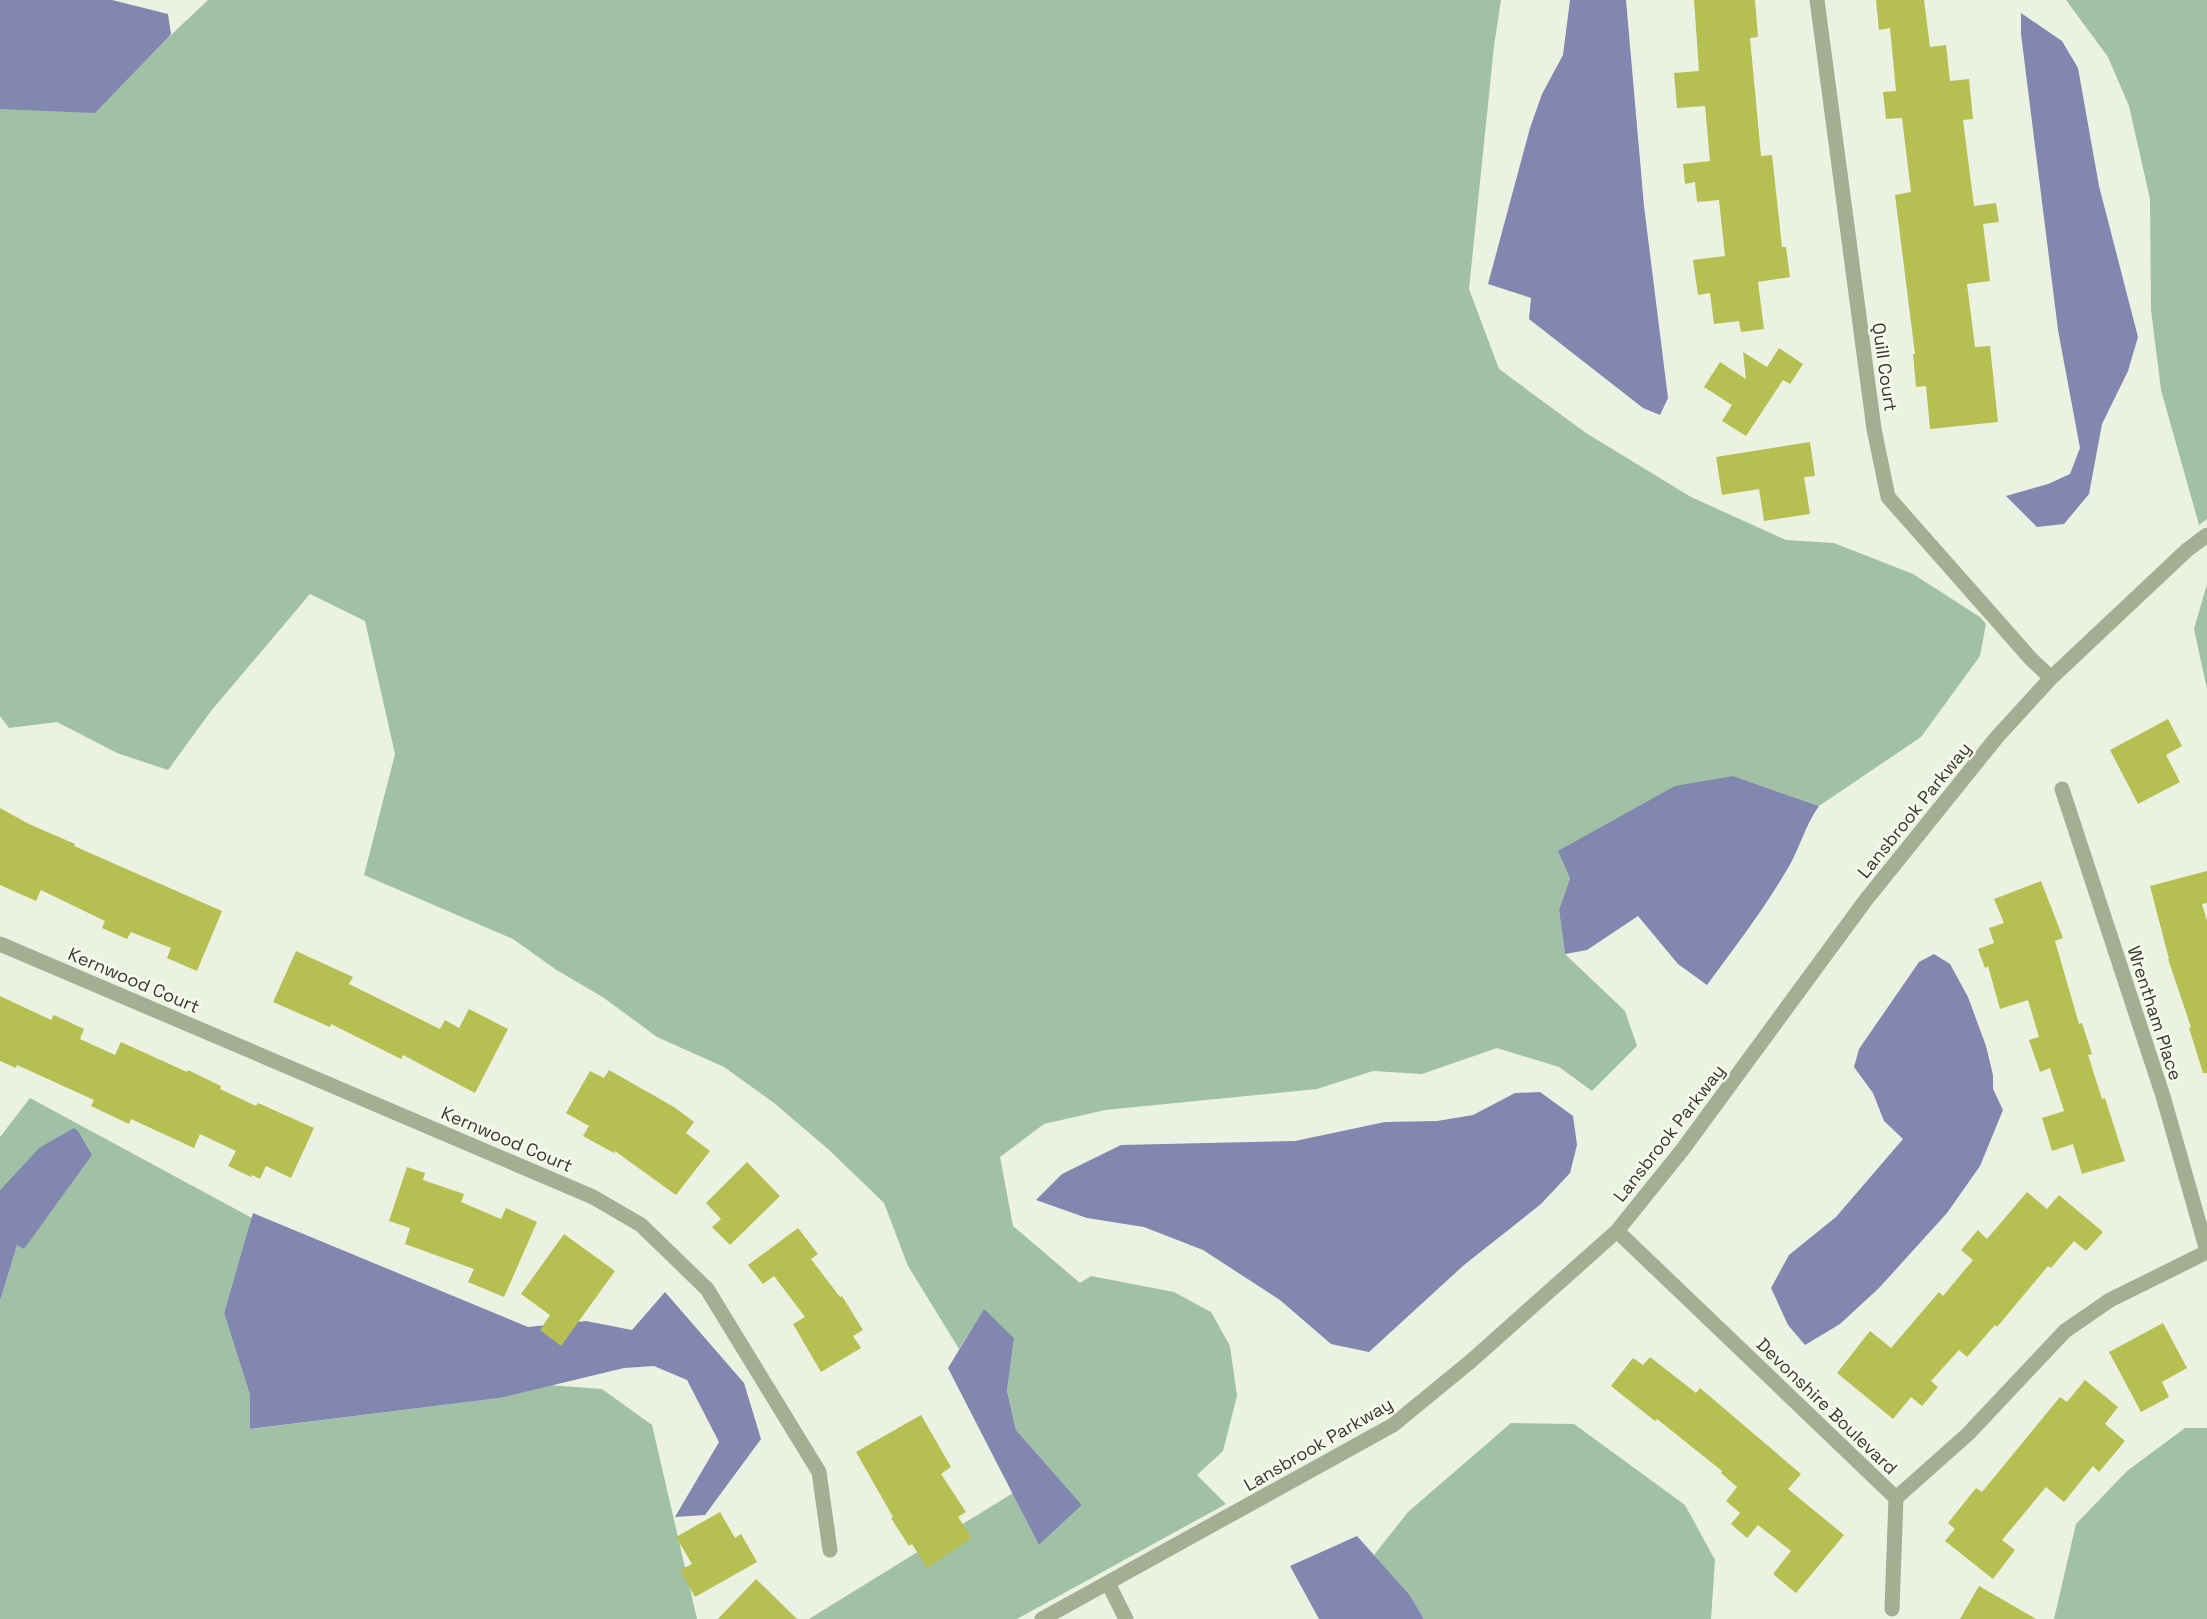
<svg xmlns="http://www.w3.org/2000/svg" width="2207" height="1619" font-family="'Space Grotesk',sans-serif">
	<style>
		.green { fill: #a1c1a7 }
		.water { fill: #8187ae }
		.building { fill: #b6bf52 }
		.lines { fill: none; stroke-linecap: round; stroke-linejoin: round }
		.minor { stroke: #a5ad93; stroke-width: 15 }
		.labels { text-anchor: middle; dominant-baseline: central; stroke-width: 5; stroke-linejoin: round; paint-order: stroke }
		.street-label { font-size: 18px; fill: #37392b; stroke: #f5faed }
	</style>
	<rect width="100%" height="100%" fill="#ecf2e1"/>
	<path class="green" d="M208,0H1501L1494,46L1469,289L1499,369L1586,433L1691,497L1786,540L1834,543L1913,574L1980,617L1986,624L1980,656L1921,737L1819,806L1733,776L1570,878L1559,910L1565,954L1625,1011L1637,1046L1592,1091L1559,1067L1497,1048L1422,1074L1373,1071L1317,1089L1105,1110L1044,1124L1000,1157L1013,1226L1080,1283L1091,1276L1174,1292L1211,1312L1230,1346L1237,1396L1223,1451L1197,1475L1226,1504L1017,1619H809L1013,1493L1039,1545L1082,1505L1016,1430L1007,1391L1014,1338L984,1310L959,1349L908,1266L884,1203L828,1149L774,1103L724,1067L657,1037L604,998L555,969L513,939L364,875L395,754L365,621L310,594L211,711L168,770L117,753L57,722L9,728L0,716V109H37L171,35Z
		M2066,0H2207V519L2199,525L2161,390L2151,310L2150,199L2129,106L2108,57Z
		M2207,584V689L2194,629Z
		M30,1098L252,1218L224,1313L250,1395L251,1429L500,1398L548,1385L602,1389L652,1425L697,1619H0V1301L17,1244L24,1248L39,1148L0,1190V1137Z
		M1511,1423L1574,1424L1685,1505L1715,1560L1711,1619H1424L1409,1594L1374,1555L1408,1512Z
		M2185,1428H2207V1619H2054L2076,1524L2127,1471Z"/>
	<path class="water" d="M0,0H112L168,14L171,34L95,113L0,109Z
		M1570,0H1626L1644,206L1668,398L1660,415L1643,408L1529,319L1531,298L1488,284L1530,128L1542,94L1563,55Z
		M2021,13L2062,41L2078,68L2099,186L2138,337L2128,371L2102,424L2089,494L2064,524L2037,527L2006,496L2048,484L2070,474L2080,448L2058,330L2021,34Z
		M1733,776L1819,806C1805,825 1800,848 1788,868C1764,909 1735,947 1707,985L1678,964L1638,916L1587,950L1565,954L1559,910L1570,878L1558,851L1675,786Z
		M1934,954L1950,964L1968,997L1986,1046L1993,1075V1089L2003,1110L1980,1166L1947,1213L1879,1288L1840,1324L1805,1345L1788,1325L1771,1288L1789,1255L1836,1217L1903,1139L1884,1121L1873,1093L1854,1067L1859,1049L1919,962Z
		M1540,1092L1573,1116L1577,1145L1570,1173L1541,1204L1464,1265L1369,1352L1331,1344L1280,1300L1203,1250L1144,1227L1087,1218L1036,1200L1062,1174L1121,1145L1295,1141L1385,1122L1437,1121L1473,1115L1515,1093Z
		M74,1128L78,1131L92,1155L24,1249L17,1245L0,1301V1190L39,1148Z
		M253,1213L528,1327L586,1321L632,1330L665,1292L744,1383L761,1439L705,1515L675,1517L719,1442L687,1380L654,1366L624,1368L500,1398L250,1429V1395L224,1313Z
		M984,1309L1014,1338L1007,1391L1016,1430L1082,1505L1039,1545L948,1368Z
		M1357,1536L1409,1594L1424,1619H1319L1290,1566Z"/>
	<path class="building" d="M1694,0H1755L1758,37L1750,38L1761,156L1772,155L1782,247H1786L1790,277L1758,282L1764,329L1741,332L1739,321L1714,324L1710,293L1698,295L1693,260L1725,256L1719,200L1697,202L1695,182L1685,184L1683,164L1710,161L1705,106L1677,108L1674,73L1699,71Z
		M1876,0H1924L1930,47L1946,45L1950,81L1969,79L1973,119L1963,120L1974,206L1996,203L1999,222L1983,224L1990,281L1967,284L1975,347L1990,346L1998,422L1930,429L1926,386L1916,387L1913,354H1915L1895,195L1911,192L1902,118L1886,119L1883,92L1896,91L1890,28L1879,30Z
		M1779,348L1803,364L1790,384L1783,380L1746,436L1722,421L1732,405L1704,387L1720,362L1746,379L1743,352L1767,367Z
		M1810,442L1815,476L1804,477L1810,514L1764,521L1759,489L1722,495L1716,457Z
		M2168,719L2182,746L2166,755L2180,782L2138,804L2110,750Z
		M0,808L29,824L75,844L74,846L222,911L197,971L167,958L171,948L131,932L127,939L102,928L105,921L41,890L36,901L0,885Z
		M2207,871V903L2202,904L2207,921V1073H2203L2189,1028L2191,1027L2168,959H2169L2150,886Z
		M2041,881L2063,938L2055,941L2079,1024L2082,1023L2092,1054L2088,1055L2102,1099L2105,1098L2125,1161L2082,1174L2073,1144L2052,1151L2042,1118L2064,1111L2050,1068L2040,1072L2029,1040L2039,1037L2028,1000L2000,1009L1988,966L1985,968L1978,949L1994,943L1989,928L2004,923L1994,899Z
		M296,951L353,977L349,984L440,1029L445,1020L459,1028L469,1009L508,1029L475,1093L403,1055L401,1059L331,1024L330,1027L273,1002Z
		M0,996L51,1020L54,1015L84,1029L80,1039L115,1055L121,1042L187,1072L188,1070L221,1086L220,1089L256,1106L258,1103L314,1128L291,1178L266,1166L260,1179L252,1175L251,1177L228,1166L236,1151L200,1134L194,1148L131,1119L129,1124L91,1106L94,1100L17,1065L16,1068L0,1061Z
		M609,1070L674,1107L694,1122L686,1133L710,1151L676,1195L615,1151L614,1153L583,1136L589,1126L566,1113L590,1071L604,1078Z
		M747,1162L780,1196L730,1245L712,1227L721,1219L706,1203Z
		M407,1167L425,1173L423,1180L464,1194L461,1202L501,1219L506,1208L537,1222L504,1297L468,1282L474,1269L405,1244L410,1228L389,1221Z
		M2027,1192L2047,1209L2059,1195L2103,1232L2086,1251L2074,1241L2051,1268L2048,1266L1997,1327L1995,1325L1967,1357L1959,1350L1931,1381L1938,1387L1922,1406L1911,1397L1893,1419L1837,1373L1870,1331L1891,1348L1939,1292L1943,1296L1973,1260L1961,1250L1978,1230L1987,1239Z
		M798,1228L818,1254L811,1259L840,1297L842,1296L863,1330L853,1336L861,1348L821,1372L793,1324L805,1317L774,1276L763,1284L748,1265Z
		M564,1234L615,1271L561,1346L540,1330L550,1315L521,1294Z
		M2163,1323L2187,1368L2162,1382L2169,1397L2141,1412L2109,1352Z
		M1650,1357L1696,1393L1700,1388L1801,1474L1788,1489L1844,1535L1796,1593L1773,1574L1791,1551L1758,1525L1747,1538L1731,1524L1740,1513L1726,1501L1737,1487L1721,1473L1722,1471L1657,1419L1655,1421L1611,1386L1633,1358L1643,1365Z
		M2085,1380L2118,1407L2105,1424L2125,1441L2099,1472L2093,1466L2064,1502L2046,1487L2002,1540L2015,1550L1993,1579L1945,1541L1955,1529L1948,1523L1976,1488L1982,1492L2060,1397L2067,1402Z
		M921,1415L951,1467L941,1474L966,1512L958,1517L972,1538L927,1568L912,1544L909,1546L891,1518L893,1517L856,1452Z
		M720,1512L735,1538L741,1534L757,1562L695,1597L680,1570L692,1564L676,1537Z
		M756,1579L797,1619H718Z
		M1979,1586L2036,1619H1960Z"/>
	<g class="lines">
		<path class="minor" d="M1817,0L1874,429L1888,497L2031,659L2051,678
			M2062,789L2163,1096L2207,1251
			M0,944L593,1197L641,1225L707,1289L819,1472L830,1550
			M1617,1231L1896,1498
			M1896,1498L1968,1434L2065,1331L2110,1300L2207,1252
			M1108,1583L1126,1619
			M1892,1609L1896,1498
			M1042,1619L1393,1425L1471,1361L1617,1231L1683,1149L1865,901L1997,737L2051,678L2187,550L2207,535"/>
	</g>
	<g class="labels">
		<g class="street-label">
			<text transform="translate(1885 367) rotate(82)">Quill Court</text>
			<text transform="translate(1914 810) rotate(-51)">Lansbrook Parkway</text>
			<text transform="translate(134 980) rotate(23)">Kernwood Court</text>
			<text transform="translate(2155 1013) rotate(72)">Wrentham Place</text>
			<text transform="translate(1669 1133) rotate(-52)">Lansbrook Parkway</text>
			<text transform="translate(507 1139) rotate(23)">Kernwood Court</text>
			<text transform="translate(1827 1406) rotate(44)">Devonshire Boulevard</text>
			<text transform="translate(1318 1444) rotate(-30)">Lansbrook Parkway</text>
		</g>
	</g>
</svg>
